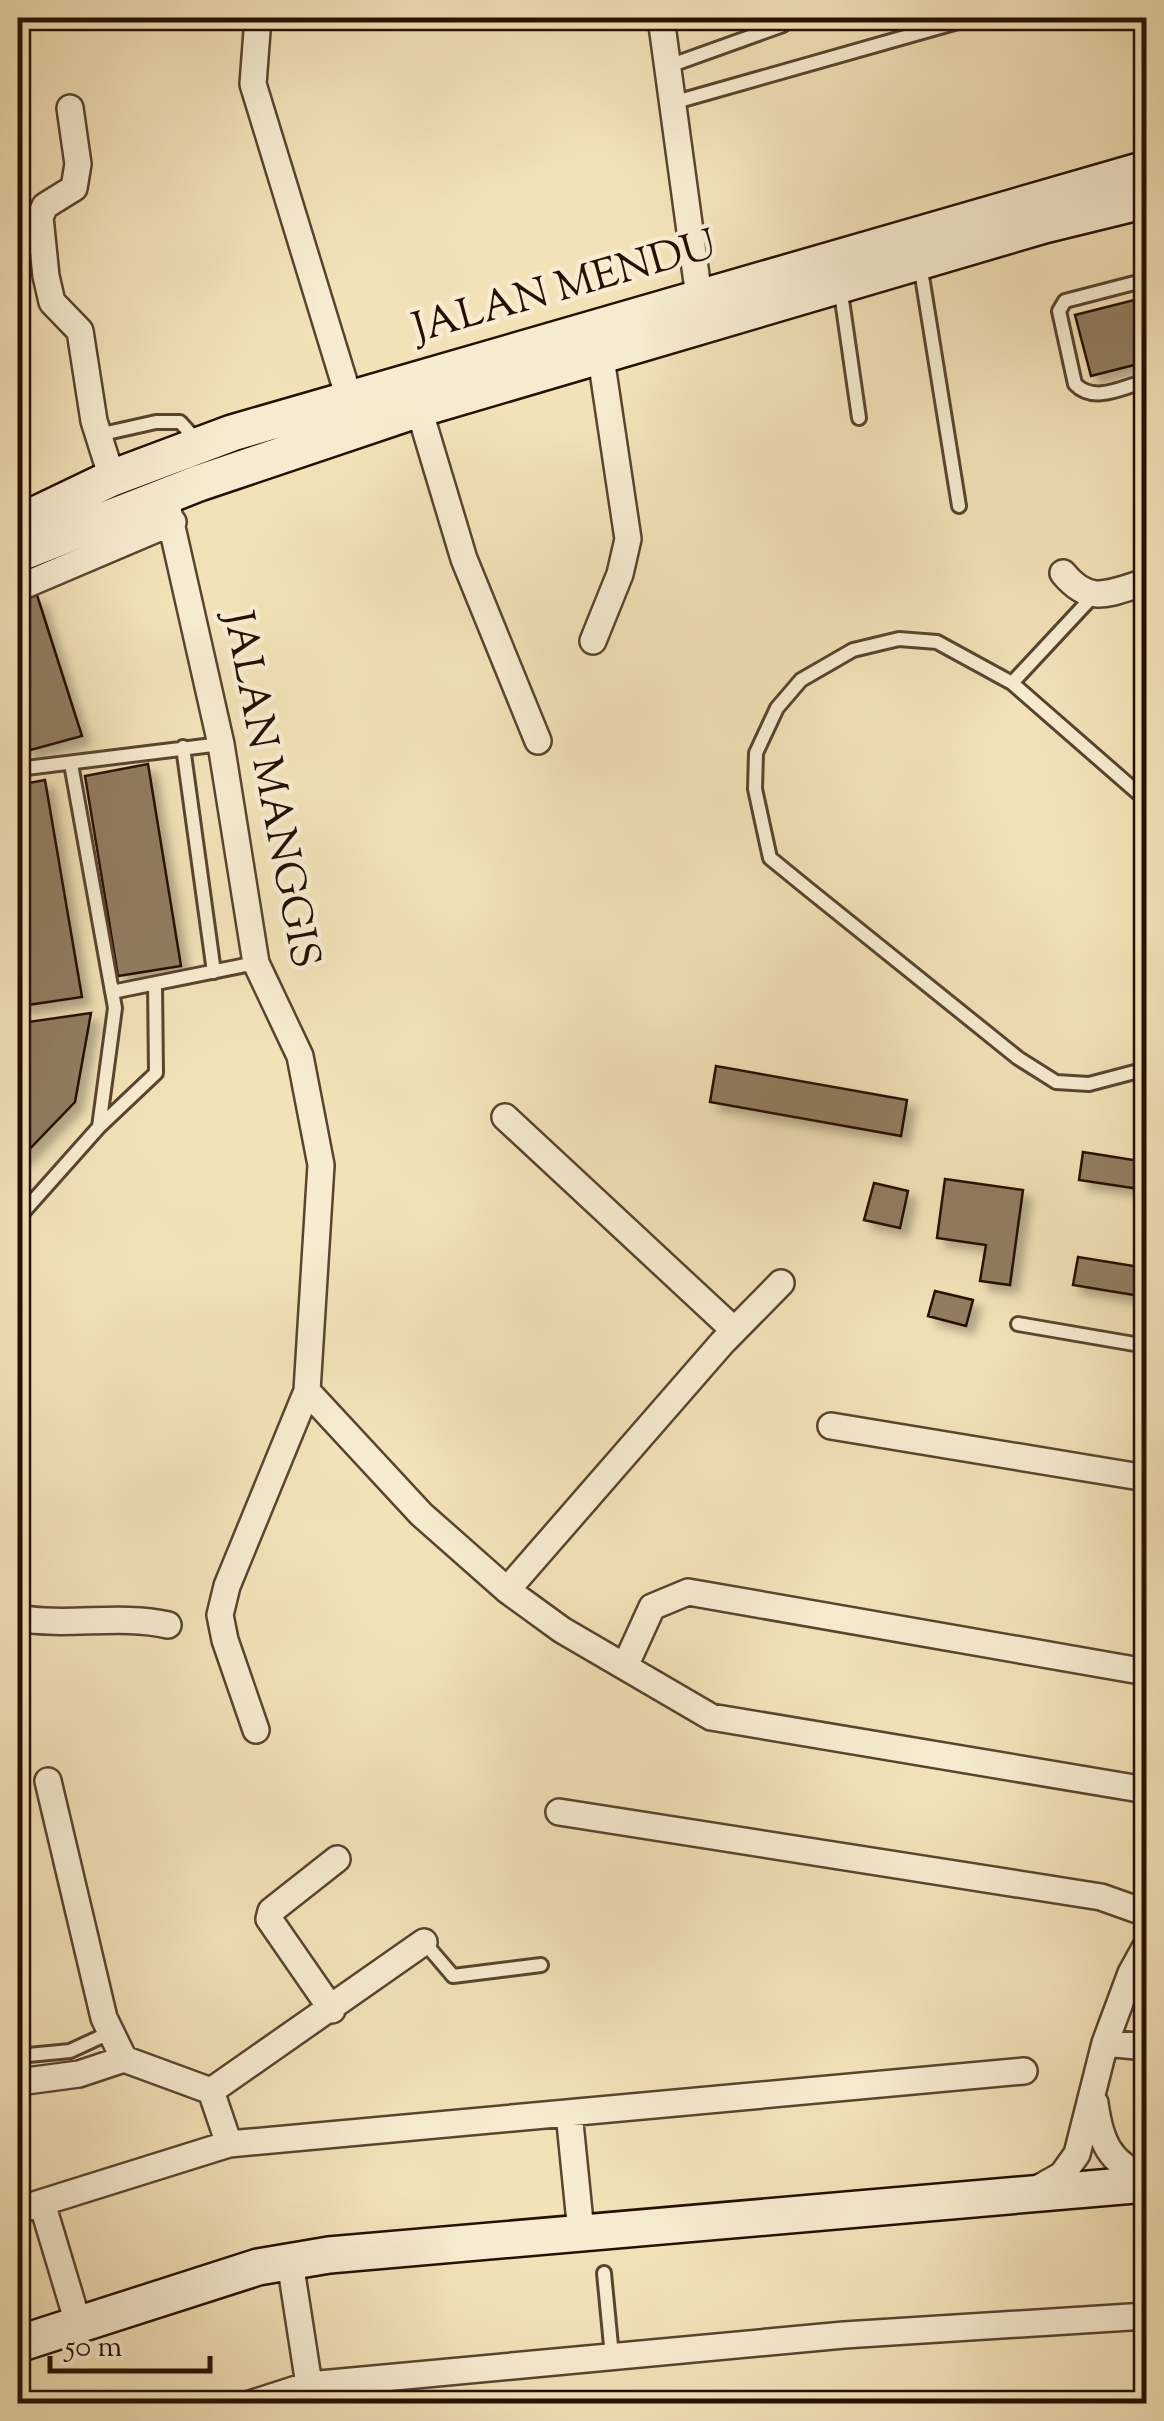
<svg xmlns="http://www.w3.org/2000/svg" width="1164" height="2421" font-family="'Sorts Mill Goudy',serif">
	<style>
		.building { fill: #917d61; stroke: #260f03; stroke-width: 2.5; filter: url(#shadow) }
		.lines { fill: none; stroke-linecap: round; stroke-linejoin: round }
		.lane-casing { stroke: #594430; stroke-width: 18 }
		.street-casing { stroke: #594430; stroke-width: 30 }
		.secondary-casing { stroke: #260f03; stroke-width: 40 }
		.lane { stroke: #f7ecd1; stroke-width: 12 }
		.street { stroke: #f7ecd1; stroke-width: 25 }
		.secondary { stroke: #f7ecd1; stroke-width: 35 }
		.labels { text-anchor: middle; dominant-baseline: central; stroke-width: 9; stroke-linejoin: round; paint-order: stroke }
		.street-label { font-size: 42px; fill: #260f03; stroke: #f7ecd1 }
	</style>
	<defs>
		<filter id="shadow"><feDropShadow dx="8" dy="8" stdDeviation="5" flood-color="#0004"/></filter>
	</defs>
	<rect width="100%" height="100%" fill="#f3e2b8"/>
	<filter id="stains"><feTurbulence type="fractalNoise" baseFrequency=".002" numOctaves="4"/><feColorMatrix values="0 0 0 0 .2 0 0 0 0 .09 0 0 0 0 .02 0 0 0 .5 -.17"/></filter>
	<radialGradient id="worn" r=".72"><stop offset=".6" stop-color="#630" stop-opacity="0"/><stop offset="1" stop-color="#630" stop-opacity=".3"/></radialGradient>
	<path class="building" d="M1146,297V362L1091,376L1075,315Z
		M37,595L82,736L27,751L18,723V602Z
		M148,764L181,966L118,976L85,776Z
		M45,780L82,997L21,1006L18,985V785Z
		M91,1013L75,1102L18,1161L21,1023Z
		M716,1066L907,1100L901,1136L710,1102Z
		M1145,1093L1146,1094V1132L1138,1130Z
		M1083,1152L1146,1162V1190L1079,1180Z
		M945,1179L1023,1190L1010,1285L980,1281L986,1245L937,1238Z
		M874,1183L908,1191L900,1228L864,1220Z
		M1078,1257L1146,1268V1297L1073,1285Z
		M935,1291L973,1300L966,1326L928,1316Z"/>
	<g class="lines">
		<defs>
			<path id="lane" d="M666,67L783,25L790,18
				M672,103L972,18
				M920,264L959,506
				M1146,280L1065,301L1059,311L1075,384C1094,404 1123,387 1146,381
				M840,286L859,418
				M98,435L156,422H180L199,443
				M1012,683L1094,595
				M183,747L214,972
				M18,769L221,744
				M1146,800L1012,683L937,642L899,639L853,650L801,680L777,708L756,753L755,789L770,858L808,889L1018,1058L1056,1082L1089,1084L1146,1069
				M112,992L256,963
				M99,1127L156,1073L155,984
				M18,1218L99,1127L115,1008L71,764
				M1018,1324L1146,1346
				M424,1942L453,1976L541,1965
				M18,2056L70,2051L109,2033
				M604,2273L612,2356"/>
			<path id="street" d="M258,18L253,84L349,398
				M661,18L699,297
				M70,108L78,164L74,188L45,206L40,217L46,276L52,302L80,331L94,421L112,478
				M419,409L464,559L538,741
				M165,496L221,744L256,963L300,1056L321,1165L307,1391L227,1586L220,1615L225,1640L256,1730
				M1063,573C1090,606 1109,593 1146,582
				M18,588L173,522
				M593,641L620,574L628,539L601,358
				M505,1117L734,1330
				M307,1391L421,1514L507,1590L562,1630L711,1717L1146,1790
				M831,1426L1146,1478
				M507,1590L722,1343L781,1283
				M18,1618C68,1627 119,1614 168,1625
				M626,1664L652,1607L688,1592L1146,1672
				M48,1781L104,2018L124,2059L211,2091L229,2144
				M559,1812L1101,1897L1146,1913
				M332,2010L269,1919L271,1911L337,1859
				M1105,2043L1146,2047
				M19,2082L79,2074L124,2059
				M211,2091L424,1942
				M1095,2103C1100,2140 1109,2164 1146,2177
				M569,2113L581,2232
				M1037,2189L1062,2175L1077,2154L1105,2043L1131,1973L1146,1946
				M42,2203L78,2323
				M18,2210L229,2144L1024,2071
				M290,2262L312,2404
				M250,2404L309,2385L844,2335L1146,2316"/>
			<path id="secondary" d="M18,523L112,478L232,433L1146,169
				M18,554L199,483L419,409L1044,225L1146,200
				M18,2344L258,2267L329,2255L1146,2184"/>
		</defs>
		<use href="#lane" class="lane-casing"/>
		<use href="#street" class="street-casing"/>
		<use href="#secondary" class="secondary-casing"/>
		<use href="#lane" class="lane"/>
		<use href="#street" class="street"/>
		<use href="#secondary" class="secondary"/>
	</g>
	<g class="labels">
		<g class="street-label">
			<text transform="translate(565 289) rotate(-16)">JALAN MENDU</text>
			<text transform="translate(269 790) rotate(79)">JALAN MANGGIS</text>
		</g>
	</g>
	<rect width="1164" height="2421" fill="none" stroke="#f3e2b8" stroke-width="60"/>
	<rect x="20" y="20" width="1124" height="2381" fill="none" stroke="#260f03" stroke-width="5"/>
	<rect x="30" y="30" width="1104" height="2361" fill="none" stroke="#260f03" stroke-width="2.5"/>
	<path d="M50 2356v15h160v-15" fill="none" stroke="#260f03" stroke-width="5"/>
	<text x="65" y="2356" font-size="30" fill="#260f03" stroke="#f7ecd1" stroke-width="8" paint-order="stroke">50 m</text>
	<rect width="100%" height="100%" filter="url(#stains)"/>
	<rect width="100%" height="100%" fill="url(#worn)"/>
</svg>
